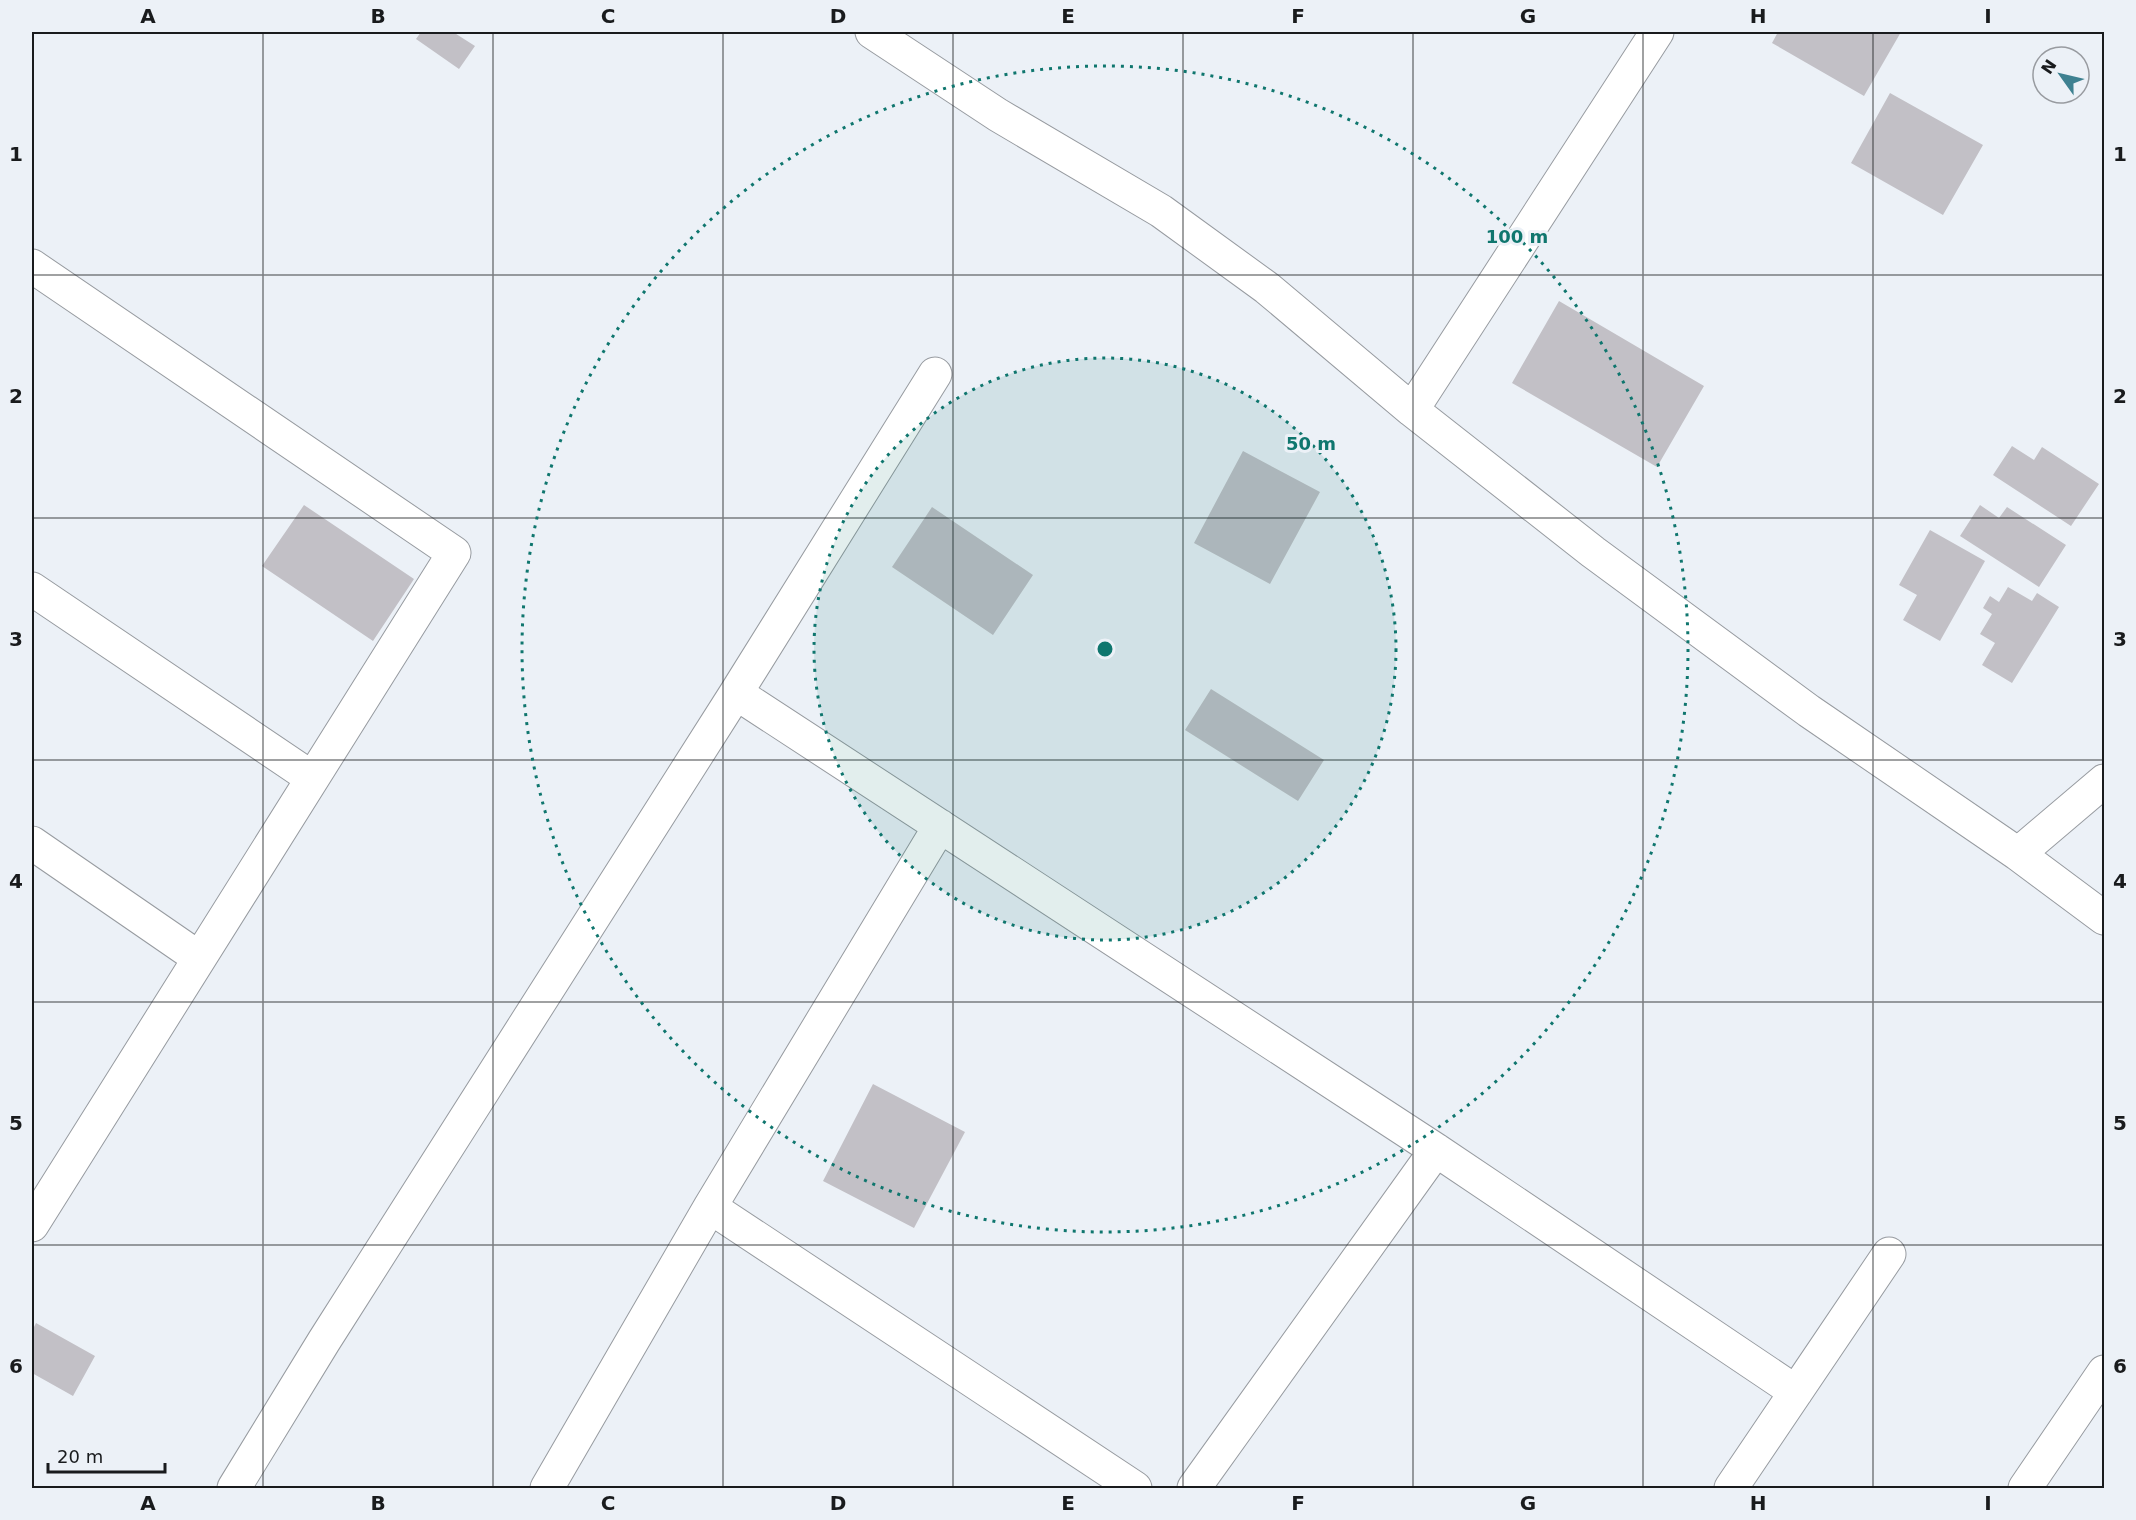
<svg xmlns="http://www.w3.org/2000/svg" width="2136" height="1520" font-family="'DejaVu Sans',sans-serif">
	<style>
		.building { fill: #c2c0c6 }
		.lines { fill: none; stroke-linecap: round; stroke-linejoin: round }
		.minor-casing { stroke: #979ba0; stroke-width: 35 }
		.minor { stroke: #fff; stroke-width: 33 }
		.grid { fill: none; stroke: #191b1d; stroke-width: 1.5; stroke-opacity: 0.55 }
		.ring { fill: none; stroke: #0f766e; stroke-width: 3; stroke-dasharray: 3 6 }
		.centre { fill: #0f766e; stroke: #ecf1f7; stroke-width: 3 }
		.ring-label { font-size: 18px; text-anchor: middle; font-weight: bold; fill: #0f766e; stroke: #ecf1f7; stroke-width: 6; stroke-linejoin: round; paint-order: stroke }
		.neatline { fill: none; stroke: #191b1d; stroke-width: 2 }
		.grid-label { font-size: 20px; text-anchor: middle; font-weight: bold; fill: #191b1d }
	</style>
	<rect width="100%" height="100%" fill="#ecf1f7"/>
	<path class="building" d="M421,32H453L475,46L459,69L416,39Z
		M1778,32H1901L1864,96L1772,43Z
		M1890,93L1983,145L1943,215L1851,163Z
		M1559,301L1704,386L1657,467L1512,383Z
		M2012,446L2034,460L2042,447L2099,484L2071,526L1993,475Z
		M1243,451L1320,492L1270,584L1194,543Z
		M304,505L414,579L373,641L262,566Z
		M1980,505L1999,518L2007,507L2066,545L2039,587L1960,536Z
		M932,507L1033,575L993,635L892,567Z
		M1930,530L1985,561L1940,641L1903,620L1917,595L1899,585Z
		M2008,587L2032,601L2037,593L2059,607L2012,683L1982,665L1995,643L1980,634L1992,614L1983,608L1990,596L1999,602Z
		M1211,689L1324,760L1298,801L1185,730Z
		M873,1084L965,1132L914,1228L823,1181Z
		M36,1323L95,1356L73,1396L32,1373V1331Z"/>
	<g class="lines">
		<defs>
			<path id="minor" d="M872,32L998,115L1161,211L1267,288L1412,410L1593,552L1809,711L2018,854L2104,918
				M32,266L454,553L32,1225
				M1412,410L1657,32
				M32,589L312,778
				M736,693L1436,1150L1796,1392
				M32,843L199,958
				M2018,854L2104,781
				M710,1207L1135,1488
				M234,1488L324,1341L736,693L935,374
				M547,1488L710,1207L940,826
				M1194,1488L1436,1150
				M1731,1488L1889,1254
				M2025,1488L2104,1372"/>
		</defs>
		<use href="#minor" class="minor-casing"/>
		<use href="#minor" class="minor"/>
	</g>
	<path class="grid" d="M263,32V1488M493,32V1488M723,32V1488M953,32V1488M1183,32V1488M1413,32V1488M1643,32V1488M1873,32V1488M32,275H2104M32,518H2104M32,760H2104M32,1002H2104M32,1245H2104"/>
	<circle cx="1105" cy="649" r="291" fill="#0f766e" fill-opacity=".12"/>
	<g class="ring">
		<circle cx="1105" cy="649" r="291"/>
		<circle cx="1105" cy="649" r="583"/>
	</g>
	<circle cx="1105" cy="649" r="9" class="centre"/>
	<g class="ring-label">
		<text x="1517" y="243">100 m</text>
		<text x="1311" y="450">50 m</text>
	</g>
	<rect width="2136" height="1520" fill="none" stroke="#ecf1f7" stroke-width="66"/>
	<g transform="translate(2061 75) rotate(304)"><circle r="28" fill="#ecf1f7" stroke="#989ba0" stroke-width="1.5"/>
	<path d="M0-4.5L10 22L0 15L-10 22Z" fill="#3e8191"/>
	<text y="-9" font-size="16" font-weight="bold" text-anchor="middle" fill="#191b1d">N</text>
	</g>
	<path d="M48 1463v9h117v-9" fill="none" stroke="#191b1d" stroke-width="3"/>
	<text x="57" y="1463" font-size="18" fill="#191b1d" stroke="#ecf1f7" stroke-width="4.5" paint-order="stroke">20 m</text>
	<rect x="33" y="33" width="2070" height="1454" class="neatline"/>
	<g class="grid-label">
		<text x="148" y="23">A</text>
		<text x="378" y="23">B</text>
		<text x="608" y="23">C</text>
		<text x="838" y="23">D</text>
		<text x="1068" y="23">E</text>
		<text x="1298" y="23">F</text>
		<text x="1528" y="23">G</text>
		<text x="1758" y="23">H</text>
		<text x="1988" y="23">I</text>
		<text x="16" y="161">1</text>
		<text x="2120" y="161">1</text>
		<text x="16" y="403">2</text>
		<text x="2120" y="403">2</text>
		<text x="16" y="646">3</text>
		<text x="2120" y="646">3</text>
		<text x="16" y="888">4</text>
		<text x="2120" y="888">4</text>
		<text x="16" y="1130">5</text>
		<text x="2120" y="1130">5</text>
		<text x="16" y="1373">6</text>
		<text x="2120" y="1373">6</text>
		<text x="148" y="1510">A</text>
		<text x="378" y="1510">B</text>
		<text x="608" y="1510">C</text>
		<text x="838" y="1510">D</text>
		<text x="1068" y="1510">E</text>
		<text x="1298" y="1510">F</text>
		<text x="1528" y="1510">G</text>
		<text x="1758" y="1510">H</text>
		<text x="1988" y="1510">I</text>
	</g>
</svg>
